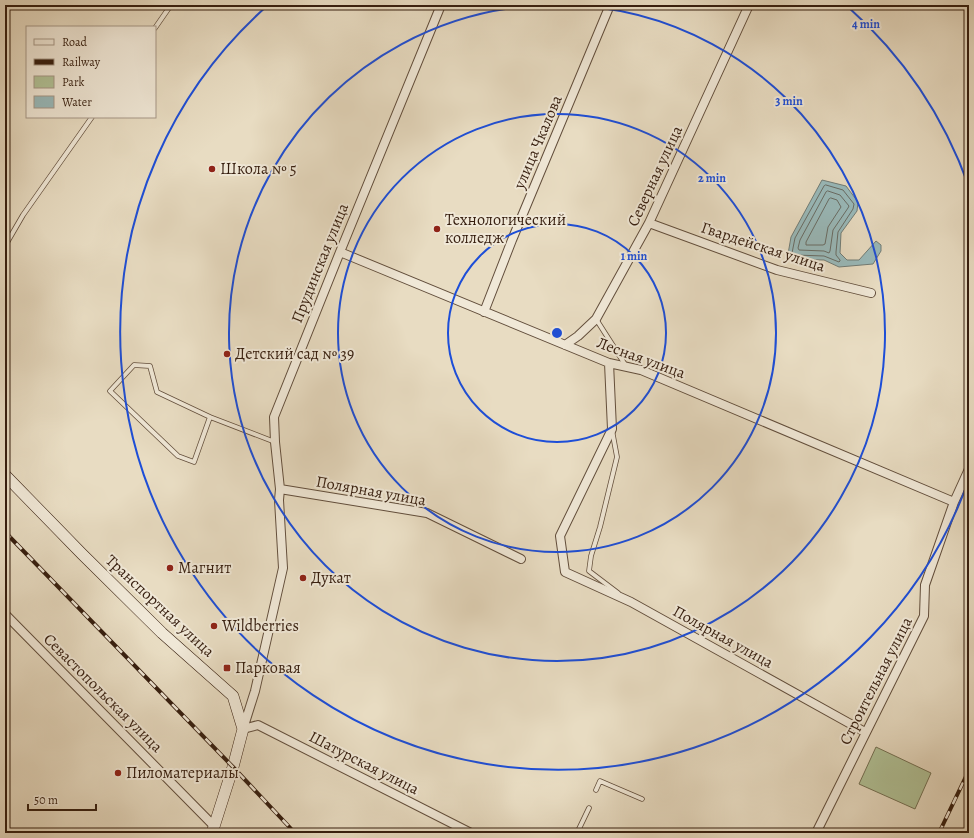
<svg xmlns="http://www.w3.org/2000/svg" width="974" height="838" font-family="Alegreya,serif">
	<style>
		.green { fill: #b1c297; stroke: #747053 }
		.water { fill: #99babb; stroke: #717c76 }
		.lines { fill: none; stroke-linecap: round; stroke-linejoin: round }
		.shore { stroke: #686c65; stroke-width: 1 }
		.lane-casing { stroke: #624e3c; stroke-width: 5.5 }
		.street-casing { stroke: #624e3c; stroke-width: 10 }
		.secondary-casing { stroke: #361e0f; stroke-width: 12 }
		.lane { stroke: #f0e8d7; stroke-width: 4 }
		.street { stroke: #f0e8d7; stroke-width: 8 }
		.secondary { stroke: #f0e8d7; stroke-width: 11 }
		.rail-casing { stroke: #361e0f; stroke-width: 4 }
		.rail { stroke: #f0e8d7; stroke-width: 2.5; stroke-dasharray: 8; stroke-linecap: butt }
		.ring { fill: none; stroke: #1d4ed8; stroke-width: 2 }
		.poi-dot { fill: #8f2418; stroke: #f0e8d7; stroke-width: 1.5 }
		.labels { text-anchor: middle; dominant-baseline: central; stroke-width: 4; stroke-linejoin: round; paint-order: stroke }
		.street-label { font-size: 16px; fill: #361e0f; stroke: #f0e8d7 }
		.poi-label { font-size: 16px; fill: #361e0f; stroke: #f0e8d7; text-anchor: start }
		.centre { fill: #1d4ed8; stroke: #f0e8d7; stroke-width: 2 }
		.ring-label { font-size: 12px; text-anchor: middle; font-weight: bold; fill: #1d4ed8; stroke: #f0e8d7; stroke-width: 4; stroke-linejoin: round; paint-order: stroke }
	</style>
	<rect width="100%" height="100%" fill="#e8dcc2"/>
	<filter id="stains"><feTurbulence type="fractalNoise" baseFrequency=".005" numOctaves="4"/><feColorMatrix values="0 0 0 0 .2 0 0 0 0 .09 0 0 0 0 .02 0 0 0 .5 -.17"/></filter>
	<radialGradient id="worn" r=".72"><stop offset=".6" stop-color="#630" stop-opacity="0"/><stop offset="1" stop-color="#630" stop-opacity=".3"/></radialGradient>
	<path class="green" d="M876,747L931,773L915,809L859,784Z"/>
	<path class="water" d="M822,180L846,186L858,202L857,211L841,233L840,253L847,260H859L876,241L881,245V251L873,264L839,267L824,260L792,259L788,254L791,237Z"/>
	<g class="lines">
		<path class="shore" d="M826,185L843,190L854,204L853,209L838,232L836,252V255L840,260V261L839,262L824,256L795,255L792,253L795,238L824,186Z
			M828,191L840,195L849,206L848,208L833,230L830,251L829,253L824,251L799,250L798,248L800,240L826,192Z
			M831,198L837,200L841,207L828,227L825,244L823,245H806V242L829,199Z"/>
		<defs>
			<path id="lane" d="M155,28L171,5
				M5,246L23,215L92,117
				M596,319L626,366
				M210,417L157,392L150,366L134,365L110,391L178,456L194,462L210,417L275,442
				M612,430L617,457L600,527L591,556L589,571L618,593
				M596,790L600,781L642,799
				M577,833L589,808"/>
			<path id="street" d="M649,223L777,270L871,293
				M340,252L609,363L641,370L954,502
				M484,312L512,240L610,5
				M565,345L578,336L596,319L649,223L749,5
				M609,363L612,429L560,536L565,572L631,602L865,732
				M280,489L427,513L521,559
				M5,614L214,826
				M243,729L255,691L283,568L279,500L280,489L275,442L274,417L340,252L441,5
				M243,729L258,725L471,833
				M816,833L924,616L925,585L954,502L969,469"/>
			<path id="secondary" d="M5,475L82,554L162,633L233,696L243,729L233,767L212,833"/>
		</defs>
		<use href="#lane" class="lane-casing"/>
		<use href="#street" class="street-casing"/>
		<use href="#secondary" class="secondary-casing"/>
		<use href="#lane" class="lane"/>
		<use href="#street" class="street"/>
		<use href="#secondary" class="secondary"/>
		<defs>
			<path id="rail" d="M5,532L233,767L295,833
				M939,833L969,770"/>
		</defs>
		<use href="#rail" class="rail-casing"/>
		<use href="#rail" class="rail"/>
	</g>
	<g class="ring">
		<circle cx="557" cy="333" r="109"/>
		<circle cx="557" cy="333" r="219"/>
		<path d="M560 5A328 328 0 1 1 554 5"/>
		<path d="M969 479A437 437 0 1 1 267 6M847 6A437 437 0 0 1 969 187"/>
	</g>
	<g class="poi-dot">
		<circle cx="212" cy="169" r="4"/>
		<circle cx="437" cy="229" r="4"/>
		<circle cx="227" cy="354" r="4"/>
		<circle cx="170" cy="568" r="4"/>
		<circle cx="303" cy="578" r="4"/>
		<circle cx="214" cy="626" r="4"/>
		<rect x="223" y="664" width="8" height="8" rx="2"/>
		<circle cx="118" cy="773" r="4"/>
	</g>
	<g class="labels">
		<g class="street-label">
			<text transform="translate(538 142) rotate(-67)">улица Чкалова</text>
			<text transform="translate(655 176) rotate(-65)">Северная улица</text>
			<text transform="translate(763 247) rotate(18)">Гвардейская улица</text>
			<text transform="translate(320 263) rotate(-68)">Прудинская улица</text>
			<text transform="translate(641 358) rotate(20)">Лесная улица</text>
			<text transform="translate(371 491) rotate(10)">Полярная улица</text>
			<text transform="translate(160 606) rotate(43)">Транспортная улица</text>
			<text transform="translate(723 637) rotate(29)">Полярная улица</text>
			<text transform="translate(876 681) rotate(-63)">Строительная улица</text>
			<text transform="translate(103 693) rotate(45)">Севастопольская улица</text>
			<text transform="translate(364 763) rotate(27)">Шатурская улица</text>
		</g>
		<g class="poi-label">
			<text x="220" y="169">Школа № 5</text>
			<text x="445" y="220">Технологический<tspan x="445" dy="18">колледж</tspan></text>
			<text x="235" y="354">Детский сад № 39</text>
			<text x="178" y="568">Магнит</text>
			<text x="311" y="578">Дукат</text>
			<text x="222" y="626">Wildberries</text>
			<text x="235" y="668">Парковая</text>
			<text x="126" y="773">Пиломатериалы</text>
		</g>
	</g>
	<circle cx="557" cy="333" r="6" class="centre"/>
	<g class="ring-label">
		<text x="866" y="28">4 min</text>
		<text x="789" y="105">3 min</text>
		<text x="712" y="182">2 min</text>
		<text x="634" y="260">1 min</text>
	</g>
	<rect width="974" height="838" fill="none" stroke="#e8dcc2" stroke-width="20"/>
	<rect x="6" y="6" width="962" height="826" fill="none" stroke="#361e0f" stroke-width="2"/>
	<rect x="10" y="10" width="954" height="818" fill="none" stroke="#361e0f"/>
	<rect x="26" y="26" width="130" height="92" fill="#f0e8d7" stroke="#a69787"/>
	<rect x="34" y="39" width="20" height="6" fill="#f0e8d7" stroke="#a69787"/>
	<text x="62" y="46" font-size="12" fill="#361e0f">Road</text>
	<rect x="34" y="59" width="20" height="6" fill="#361e0f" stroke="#a69787"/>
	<text x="62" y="66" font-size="12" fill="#361e0f">Railway</text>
	<rect x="34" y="76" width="20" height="12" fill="#b1c297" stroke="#a69787"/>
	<text x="62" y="86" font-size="12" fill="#361e0f">Park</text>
	<rect x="34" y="96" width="20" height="12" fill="#99babb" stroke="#a69787"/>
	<text x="62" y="106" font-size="12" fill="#361e0f">Water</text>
	<path d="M28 804v6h68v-6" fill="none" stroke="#361e0f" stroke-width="2"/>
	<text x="34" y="804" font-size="12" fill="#361e0f" stroke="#f0e8d7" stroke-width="3" paint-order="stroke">50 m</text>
	<rect width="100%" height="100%" filter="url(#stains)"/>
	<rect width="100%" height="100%" fill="url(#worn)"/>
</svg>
